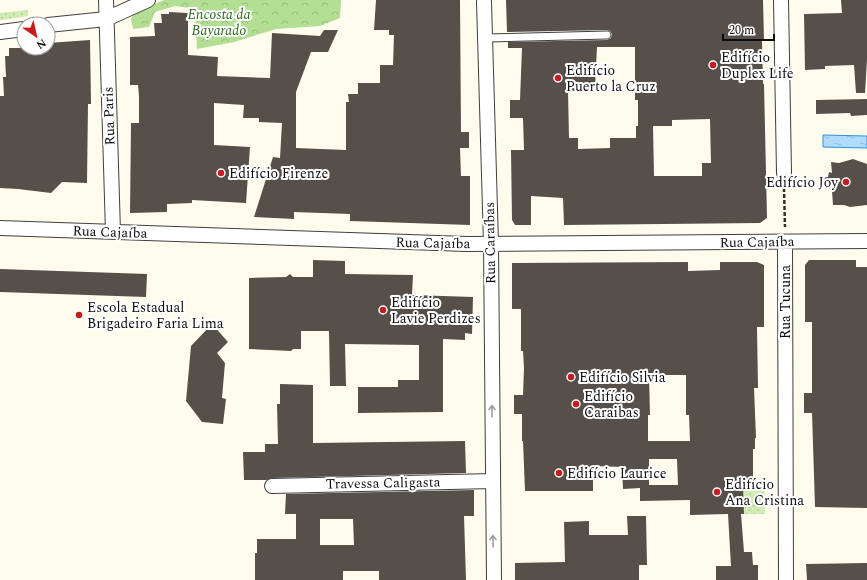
<svg xmlns="http://www.w3.org/2000/svg" width="867" height="580" font-family="Spectral,serif">
	<style>
		.forest { fill: url(#forest-crowns) }
		.garden { fill: url(#garden-dots) }
		.water { fill: url(#water-ripples); stroke: #3090d7 }
		.building { fill: #574f49; fill-rule: evenodd }
		.lines { fill: none; stroke-linecap: round; stroke-linejoin: round }
		.lane-casing { stroke: #404040; stroke-width: 9 }
		.street-casing { stroke: #404040; stroke-width: 16 }
		.path { stroke: #2f2f2f; stroke-width: 2.5; stroke-dasharray: 4 2; stroke-linecap: butt }
		.lane { stroke: #fff; stroke-width: 7 }
		.street { stroke: #fff; stroke-width: 14 }
		.oneway { stroke: #9e9e9e }
		.poi-dot { fill: #c71c1f; stroke: #fff; stroke-width: 1.5 }
		.labels { text-anchor: middle; dominant-baseline: central; stroke-width: 4; stroke-linejoin: round; paint-order: stroke }
		.park-label { font-size: 14px; font-style: italic; fill: #286a19; stroke: #fff }
		.poi-label { font-size: 14px; fill: #0d0d0d; stroke: #fff; text-anchor: start }
		.street-label { font-size: 14px; fill: #0d0d0d; stroke: #fff }
	</style>
	<defs>
		<pattern id="forest-crowns" width="20" height="18" patternUnits="userSpaceOnUse"><rect width="20" height="18" fill="#b3de93"/><path d="M2 6a3 3 0 1 1 6 0M12 15a3 3 0 1 1 6 0" fill="none" stroke="#99bd7e"/></pattern>
		<pattern id="garden-dots" width="8" height="8" patternUnits="userSpaceOnUse"><rect width="8" height="8" fill="#d0ecb5"/><path d="M2 2h.1M6 6h.1" fill="none" stroke="#b1c99a" stroke-width="1.8" stroke-linecap="round"/></pattern>
		<pattern id="water-ripples" width="26" height="14" patternUnits="userSpaceOnUse"><rect width="26" height="14" fill="#afdcfa"/><path d="M2 4q2-2 4 0t4 0M15 11q2-2 4 0t4 0" fill="none" stroke="#95bcd5"/></pattern>
	</defs>
	<rect width="100%" height="100%" fill="#fffcee"/>
	<path class="forest" d="M164,0H341L340,18L320,26L276,29L234,42L197,49L195,15L190,8L175,6L155,12L149,27L133,29L131,19L135,12Z"/>
	<path class="garden" d="M28,10V16L0,20V13Z
		M765,484V514H744L743,485Z"/>
	<path class="water" d="M823,135L867,136V148L823,147Z"/>
	<path class="building" d="M376,0H460L461,132H469V148H460L461,176H470V225L350,221V214L294,212V219L254,217L273,157L280,158L282,123L259,122V118H243L244,105L214,103V145L250,147L246,203L192,200V203L167,204V212L130,213L131,123H139V96L138,85H130V37L155,36L154,23H162L161,14H169V12L188,13V55L218,57L217,76L270,78L272,33L320,36L324,30H338L328,52H311L296,92V148L346,150V102H349L348,94H358V83H380V65H393L394,35H389V30H374Z
		M506,0H763L764,40H762L763,84H764L767,218L760,223L564,225L563,198L531,196V225H515L512,220L511,150H524L523,118H510V100H520L522,48H508V42L607,40L611,38L612,34L610,31L607,30L507,32ZM597,47H635V100H638V126H636V138H610V148L578,149V138H569L568,91H582V87H595ZM710,119L711,163H702V176H654L653,126H672V120Z
		M841,0H867V60L865,93H856L854,65L825,66V69L805,70L804,14L842,13Z
		M90,40L91,104H88L87,183L62,182L51,193L18,189L0,188V96H4L3,77H6L5,56H9V48H21V45H24V48H48V43Z
		M867,99V115L851,116L850,113L816,114V100Z
		M853,159L867,164V205L850,207L844,205H833L832,191L819,178L828,177L829,172L832,173L831,162L839,163Z
		M313,260L345,261V274L413,275L412,295L473,297L472,334L465,333V340L443,339V412L358,413V387H398V380H419V345L345,344L346,386H330L329,331H301V349H293L291,351L249,349V278L286,277L290,274L293,277H313Z
		M809,260H856V267H867V508L815,507L812,413H804V393H812V322H805V265Z
		M688,262V271L720,270V262H757L764,265V327H757L758,388H754L756,438H755V449H753V485H743L744,514H741L744,552H752L753,565H758V580H716V566H731L728,514L690,515V500L640,501V488L623,489L622,467L593,466V491H525L523,441H522V414H514V395H523L524,368L523,351H521V309H512V263ZM649,375H686V415H689L690,441H648V415H650ZM649,459H677L678,485H649Z
		M0,269L147,274L146,297L0,292Z
		M212,324L228,342L217,353L225,363L222,398L226,399L223,424L202,422L186,401L191,346Z
		M280,384L313,385V443L465,441L466,473L272,478L267,480H244L243,452H265V444H278L277,404H280Z
		M474,490V516H464L466,580H379V571H343V580H255V553H257V539H296V514H285L286,494ZM320,519H353L354,545H320Z
		M627,516H646L647,565H639V580H515V563L565,562L564,522L589,521V535H628Z
		M867,563V580H807L806,564Z"/>
	<g class="lines">
		<defs>
			<path id="lane" d="M485,38L607,35"/>
			<path id="street" d="M106,0L113,232
				M781,0L784,173
				M484,2L491,244L494,580
				M48,25L106,19L148,0
				M0,32L24,29
				M0,228L467,244L867,241
				M785,242L786,580
				M272,486L493,481"/>
		</defs>
		<use href="#lane" class="lane-casing"/>
		<use href="#street" class="street-casing"/>
		<path class="path" d="M784,188L785,227"/>
		<use href="#lane" class="lane"/>
		<use href="#street" class="street"/>
	</g>
	<defs><path id="oneway-shaft" d="M-6 0H5M1.5-3L5.5 0L1.5 3" fill="none" stroke-width="1.6" stroke-linecap="round" stroke-linejoin="round"/></defs>
	<g class="oneway">
		<use href="#oneway-shaft" transform="translate(492 411) rotate(-90)"/>
		<use href="#oneway-shaft" transform="translate(493 541) rotate(-91)"/>
	</g>
	<g class="poi-dot">
		<circle cx="713" cy="65" r="4"/>
		<circle cx="558" cy="78" r="4"/>
		<circle cx="221" cy="173" r="4"/>
		<circle cx="846" cy="182" r="4"/>
		<circle cx="383" cy="310" r="4"/>
		<circle cx="79" cy="315" r="4"/>
		<circle cx="571" cy="377" r="4"/>
		<circle cx="576" cy="404" r="4"/>
		<circle cx="559" cy="473" r="4"/>
		<circle cx="717" cy="492" r="4"/>
	</g>
	<g class="labels">
		<g class="park-label">
			<text x="219" y="14">Encosta da<tspan x="219" dy="16">Bayarado</tspan></text>
		</g>
		<g class="poi-label">
			<text x="721" y="57">Edifício<tspan x="721" dy="16">Duplex Life</tspan></text>
			<text x="566" y="70">Edifício<tspan x="566" dy="16">Puerto la Cruz</tspan></text>
			<text x="229" y="173">Edifício Firenze</text>
			<text x="838" y="182" text-anchor="end">Edifício Joy</text>
			<text x="391" y="302">Edifício<tspan x="391" dy="16">Lavie Perdizes</tspan></text>
			<text x="87" y="307">Escola Estadual<tspan x="87" dy="16">Brigadeiro Faria Lima</tspan></text>
			<text x="579" y="377">Edifício Silvia</text>
			<text x="584" y="396">Edifício<tspan x="584" dy="16">Caraibas</tspan></text>
			<text x="567" y="473">Edifício Laurice</text>
			<text x="725" y="484">Edifício<tspan x="725" dy="16">Ana Cristina</tspan></text>
		</g>
		<g class="street-label">
			<text transform="translate(109 116) rotate(-92)">Rua Paris</text>
			<text transform="translate(110 232) rotate(2)">Rua Cajaíba</text>
			<text transform="translate(757 242) rotate(-1)">Rua Cajaíba</text>
			<text transform="translate(433 243) rotate(1)">Rua Cajaíba</text>
			<text transform="translate(490 243) rotate(-91)">Rua Caraíbas</text>
			<text transform="translate(785 302) rotate(-90)">Rua Tucuna</text>
			<text transform="translate(383 483) rotate(-1)">Travessa Caligasta</text>
		</g>
	</g>
	<g transform="translate(36 36) rotate(146)"><circle r="19" fill="#ffffff" stroke="#9e9e9e"/>
	<path d="M0-3L7 15L0 10L-7 15Z" fill="#c71c1f"/>
	<text y="-6" font-size="11" font-weight="bold" text-anchor="middle" fill="#0d0d0d">N</text>
	</g>
	<path d="M723 34v6h51v-6" fill="none" stroke="#0d0d0d" stroke-width="2"/>
	<text x="729" y="34" font-size="12" fill="#0d0d0d" stroke="#ffffff" stroke-width="3" paint-order="stroke">20 m</text>
</svg>
